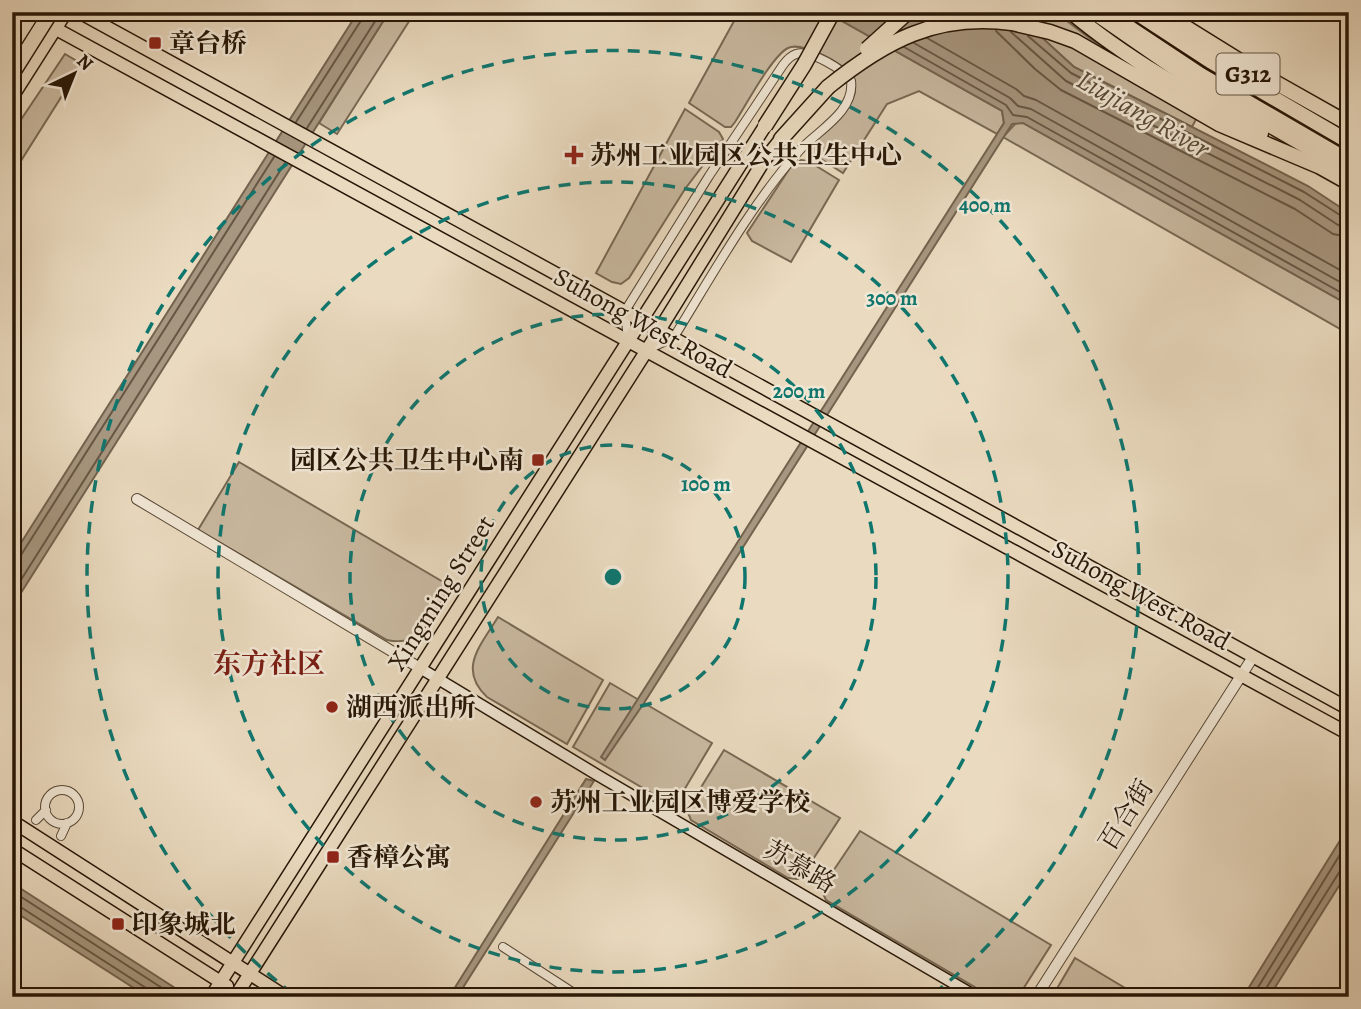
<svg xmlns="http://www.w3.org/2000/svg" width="1361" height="1009" font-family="Alegreya,'Noto Serif SC',serif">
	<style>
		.green { fill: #c9b9a0; stroke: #786853; stroke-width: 2 }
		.water { fill: #a79780; stroke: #73634f; stroke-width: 2 }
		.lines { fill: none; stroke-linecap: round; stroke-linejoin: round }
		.shore { stroke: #665643; stroke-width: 2 }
		.minor-casing { stroke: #574734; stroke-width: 10 }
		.tertiary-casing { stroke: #574734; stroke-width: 12 }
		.secondary-casing { stroke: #261606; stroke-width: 13 }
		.primary-casing { stroke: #261606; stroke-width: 15 }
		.trunk-casing { stroke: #261606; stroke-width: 17 }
		.minor { stroke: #f1e7d5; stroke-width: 8 }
		.tertiary { stroke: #f1e7d5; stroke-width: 10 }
		.secondary { stroke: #f1e7d5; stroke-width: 10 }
		.primary { stroke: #eadabf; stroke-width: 12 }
		.trunk { stroke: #eadabf; stroke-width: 14 }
		.trunk-bridge-casing { stroke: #261606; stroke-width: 17; stroke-linecap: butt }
		.motorway-bridge-casing { stroke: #261606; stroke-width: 17; stroke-linecap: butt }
		.trunk-bridge { stroke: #eadabf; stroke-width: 14 }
		.motorway-bridge { stroke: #eadabf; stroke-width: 14 }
		.ring { fill: none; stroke: #0f766e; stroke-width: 3.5; stroke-dasharray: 12 9 }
		.poi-dot { fill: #8f2418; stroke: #f1e7d5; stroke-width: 2.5 }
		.labels { text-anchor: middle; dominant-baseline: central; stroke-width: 5; stroke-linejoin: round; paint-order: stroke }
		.shield { fill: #f1e7d5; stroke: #635544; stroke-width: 2 }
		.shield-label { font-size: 24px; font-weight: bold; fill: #261606 }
		.poi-label { font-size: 26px; font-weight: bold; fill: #261606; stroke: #f1e7d5; text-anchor: start }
		.street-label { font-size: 26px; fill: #261606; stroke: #f1e7d5 }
		.water-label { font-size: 28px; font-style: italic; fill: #5a4a37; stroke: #f1e7d5 }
		.neighbourhood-label { font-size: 28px; font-weight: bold; fill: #7a1f14; stroke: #f1e7d5 }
		.centre { fill: #0f766e; stroke: #f1e7d5; stroke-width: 3.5 }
		.ring-label { font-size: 21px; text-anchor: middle; font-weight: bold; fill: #0f766e; stroke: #f1e7d5; stroke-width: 5; stroke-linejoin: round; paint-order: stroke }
	</style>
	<rect width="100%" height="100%" fill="#eadabf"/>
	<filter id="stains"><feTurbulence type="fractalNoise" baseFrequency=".00286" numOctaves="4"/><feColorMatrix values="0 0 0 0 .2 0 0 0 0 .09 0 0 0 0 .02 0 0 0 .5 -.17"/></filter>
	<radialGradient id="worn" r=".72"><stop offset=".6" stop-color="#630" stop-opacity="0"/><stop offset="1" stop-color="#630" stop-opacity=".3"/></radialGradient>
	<path class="green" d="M389,12H415L337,134L319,123Z
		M739,12H826L1002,111L1004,123L997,134L919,91L887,104L843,173L807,150C819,132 844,119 853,98C856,92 856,83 853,77C846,64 801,41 788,48C772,56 746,105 735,122L731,127H725L689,103Z
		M1014,12H1055L1092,40L1203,106L1192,127L1074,67Z
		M65,54L82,64L12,175V133Z
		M685,109L719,132L723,139L685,189L629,278L621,284L612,282L596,273Z
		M1016,123H1023L1349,305V334L1003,137Z
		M801,160L808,161L839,180L791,262L752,241L747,233L790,168Z
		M239,462L450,586C433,613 424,649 387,640L198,530Z
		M498,617L603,680L567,744L487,697C457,669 481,645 498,617Z
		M610,683L712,743L677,802L670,804L573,747Z
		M724,750L840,818L802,876L798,879L788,878L691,820L687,810Z
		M860,831L1051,945L1018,997H992L826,900L821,889Z
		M1075,958L1140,997H1052Z"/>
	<path class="water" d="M358,12H389L12,607V557Z
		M826,12H1014L1074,67L1308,186L1349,213V305L1023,123L1012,124L644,703L605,760L601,757L1004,123L1002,111Z
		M586,779L594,781L457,997H449Z
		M1349,826V870L1269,997H1243Z
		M12,883L189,997H148L12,910Z"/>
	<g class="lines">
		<path class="shore" d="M996,31L1035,69L1061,90L1295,209L1333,234L1349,237
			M1011,32L1066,81L1300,200L1338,225L1349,227
			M1028,36L1071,73L1304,192L1343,217L1349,218
			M927,38L1016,89L1024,96L1036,100L1349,275
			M914,43L1010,98L1018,106L1031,109L1349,287
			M904,47L1006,105L1013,115L1027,117L1349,297
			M296,122L362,19L363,12
			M307,128L381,12
			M12,559L21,555L274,157
			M12,594L285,163
			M12,891L176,997
			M12,904L19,906L146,988L150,997
			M1252,997L1349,840
			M1264,997L1265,990L1340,871L1349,867"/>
		<defs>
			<path id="minor" d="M628,340L625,311L709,176L783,65C786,61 790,56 796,54C810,49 844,70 851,81C855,112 817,131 799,151C752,203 711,277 674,337L649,349
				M45 807a17 17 0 1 1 34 0a17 17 0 1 1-34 0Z
				M36,820L46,810
				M61,836L67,823
				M503,947L580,997"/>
			<path id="tertiary" d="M137,499L420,668
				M1036,997L1253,657"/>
			<path id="secondary" d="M420,668L599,776L977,997"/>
			<path id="primary" d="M79,12L1349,709
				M1092,12L1196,84L1349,172
				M1149,12L1213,54L1257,79
				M36,18L1349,734
				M12,24L20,12
				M12,97L66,12
				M12,821L286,997
				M12,849L227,986
				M211,997L765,126
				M235,997L647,350L765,159L781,139"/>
			<path id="trunk" d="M1071,12C1128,60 1196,97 1261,133
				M1106,12L1201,75L1349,161
				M1135,12L1210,61L1349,142
				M1161,12L1264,76L1349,124
				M1012,23L1050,32L1075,41L1219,124L1323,168
				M781,139L828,87
				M1315,164L1349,183"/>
		</defs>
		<use href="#minor" class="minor-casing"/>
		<use href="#tertiary" class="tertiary-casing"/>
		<use href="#secondary" class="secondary-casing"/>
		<use href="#primary" class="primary-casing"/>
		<use href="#trunk" class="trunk-casing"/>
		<use href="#minor" class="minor"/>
		<use href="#tertiary" class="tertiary"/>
		<use href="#secondary" class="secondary"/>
		<use href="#primary" class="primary"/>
		<use href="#trunk" class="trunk"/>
		<defs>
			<path id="trunk-bridge" d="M867,49L908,12
				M828,87C885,41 936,13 1012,23
				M765,126L804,65L833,12"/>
			<path id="motorway-bridge" d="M12,45L33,12
				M12,74L51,12"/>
		</defs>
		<use href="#trunk-bridge" class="trunk-bridge-casing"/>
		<use href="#motorway-bridge" class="motorway-bridge-casing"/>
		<use href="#trunk-bridge" class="trunk-bridge"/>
		<use href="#motorway-bridge" class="motorway-bridge"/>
	</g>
	<g class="ring">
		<circle cx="613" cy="577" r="132"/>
		<circle cx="613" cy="577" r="263"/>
		<circle cx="613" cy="577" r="395"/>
		<path d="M293 994A526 526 0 1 1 933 994"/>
	</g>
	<g class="poi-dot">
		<rect x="148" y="36" width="14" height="14" rx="3.5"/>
		<path d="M570.5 144.5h7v7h7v7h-7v7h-7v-7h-7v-7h7z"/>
		<rect x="531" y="453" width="14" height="14" rx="3.5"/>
		<circle cx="332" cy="707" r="7"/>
		<circle cx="536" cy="802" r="7"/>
		<rect x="326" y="850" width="14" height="14" rx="3.5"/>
		<rect x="111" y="917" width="14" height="14" rx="3.5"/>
	</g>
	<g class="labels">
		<rect class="shield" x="1216.5" y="53.5" width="63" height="41" rx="5"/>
		<g class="shield-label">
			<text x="1248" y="74">G312</text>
		</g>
		<g class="poi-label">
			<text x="169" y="43">章台桥</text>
			<text x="590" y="155">苏州工业园区公共卫生中心</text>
			<text x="524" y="460" text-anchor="end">园区公共卫生中心南</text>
			<text x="346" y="707">湖西派出所</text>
			<text x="550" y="802">苏州工业园区博爱学校</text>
			<text x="347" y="857">香樟公寓</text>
			<text x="132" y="924">印象城北</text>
		</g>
		<g class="street-label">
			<text transform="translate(643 323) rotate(29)">Suhong West Road</text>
			<text transform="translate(441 593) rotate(-58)">Xingming Street</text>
			<text transform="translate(1141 595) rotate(29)">Suhong West Road</text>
			<text transform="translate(1126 815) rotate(-58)">百合街</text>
			<text transform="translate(800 867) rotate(30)">苏慕路</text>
		</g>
		<g class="water-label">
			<text transform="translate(1143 114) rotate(30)">Liujiang River</text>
		</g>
		<g class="neighbourhood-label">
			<text x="269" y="664">东方社区</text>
		</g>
	</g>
	<circle cx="613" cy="577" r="10" class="centre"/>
	<g class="ring-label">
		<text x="985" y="212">400 m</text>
		<text x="892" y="305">300 m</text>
		<text x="799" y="398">200 m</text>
		<text x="706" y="491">100 m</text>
	</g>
	<rect width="1361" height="1009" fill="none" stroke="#eadabf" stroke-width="42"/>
	<rect x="14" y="14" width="1333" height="981" fill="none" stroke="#261606" stroke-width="3.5"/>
	<rect x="21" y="21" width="1319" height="967" fill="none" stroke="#261606" stroke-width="2"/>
	<g transform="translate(74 74) rotate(43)" stroke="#f1e7d5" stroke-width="5" paint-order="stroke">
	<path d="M0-5L12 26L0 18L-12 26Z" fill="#261606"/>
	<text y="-10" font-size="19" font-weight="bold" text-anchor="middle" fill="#261606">N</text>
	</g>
	<rect width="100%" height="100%" filter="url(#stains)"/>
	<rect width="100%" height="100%" fill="url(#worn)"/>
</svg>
